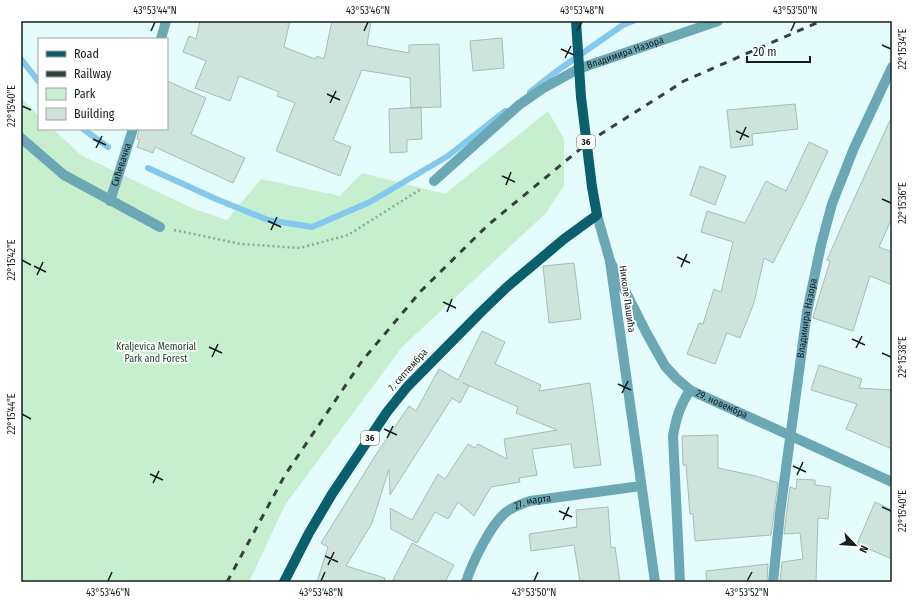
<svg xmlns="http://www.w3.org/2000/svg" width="913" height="603" font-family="'Fira Sans Condensed',sans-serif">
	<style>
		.green { fill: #c5efcf }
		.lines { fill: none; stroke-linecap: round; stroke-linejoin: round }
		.stream { stroke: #84c8ec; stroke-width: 6 }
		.building { fill: #cee3db; stroke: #a8bdb6 }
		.path { stroke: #93a5a4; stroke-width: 2.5; stroke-dasharray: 2 3; stroke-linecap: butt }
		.service { stroke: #6ba8b4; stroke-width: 10 }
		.minor { stroke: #6ba8b4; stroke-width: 10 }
		.tertiary { stroke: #6ba8b4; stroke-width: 10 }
		.primary { stroke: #0b5e6c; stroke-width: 10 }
		.rail { stroke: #354140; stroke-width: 3; stroke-dasharray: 7 7; stroke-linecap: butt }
		.primary-bridge { stroke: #0b5e6c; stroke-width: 10 }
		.ticks { fill: none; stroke: #151e1d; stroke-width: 1.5 }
		.labels { text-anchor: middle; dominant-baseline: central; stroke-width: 3.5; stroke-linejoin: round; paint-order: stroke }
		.shield { fill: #fff; stroke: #5b6261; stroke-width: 1 }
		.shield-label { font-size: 9px; font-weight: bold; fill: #151e1d }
		.street-label { font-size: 10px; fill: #151e1d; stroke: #fff }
		.park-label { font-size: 10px; fill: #143f23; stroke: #fff }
		.neatline { fill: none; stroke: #151e1d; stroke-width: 1.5 }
		.ticks-label { font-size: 10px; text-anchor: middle; fill: #151e1d }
	</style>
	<rect width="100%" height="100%" fill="#e4fcfb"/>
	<path class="green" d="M21,98L39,116V129H53L81,155L91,160L194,209L227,220L261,179L340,196L362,173L445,194L548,111L564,139V185L546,213L402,347L285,505L249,582H21Z"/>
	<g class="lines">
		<path class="stream" d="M21,59L39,82
			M530,92L554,73L623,25L633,21
			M83,129L108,147
			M148,168L216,199L268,220L312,227L370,202L448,156L505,111"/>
	</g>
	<path class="building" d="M200,21H290L284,47L315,59L317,56L324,59L332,21H371L367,45L409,53V45L439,44L441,107L411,108L410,78L362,70L333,140L351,147L340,176L276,151L295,103L277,96L279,92L239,76L230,101L195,88L206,61L183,52L189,36L196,39Z
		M502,38L504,68L473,71L470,41Z
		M167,81L206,98L191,134L245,158L233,183L155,147L153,153L137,147L140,140L137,139L139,129H167Z
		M795,104L798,129L752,134L753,145L731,148L727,110Z
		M421,107L422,139L407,140V152L390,153L389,109Z
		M892,116V218L879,247L892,252V285L870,276L853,331L813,318V317L830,261L827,260L848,212Z
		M809,142L828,151L805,200L773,263L764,258L754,303L740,338L727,333L715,364L687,354L699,323L703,324L714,289L721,292L733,242L701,232L707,211L745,223L766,181L786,191Z
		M700,166L726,176L715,205L690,195Z
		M574,263L581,319L549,323L543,266Z
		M482,331L505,342L495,364L541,385L539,391L590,383L601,465L574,468L571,444L532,449L537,475L519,478L520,482L491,487L474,516L458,502L448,519L435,512L417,543L391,529L390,508L412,520L438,474L445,479L468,444L475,448L478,444L507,459L504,439L557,430L516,413L518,407L463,383L469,386L460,403L452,398L390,495L389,469L372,523L346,566L385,578L384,582H317L328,547L321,543L375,456L409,406L416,411L439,369L458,380Z
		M819,365L862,379L859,388L892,390V449L846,429L857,404L811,390Z
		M718,435V468L756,476L778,483L771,535L695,541L693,514H690L686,465H683L682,436Z
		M797,479L815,480V485L831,487L828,519L818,518L816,582H780L782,562L803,559L800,533L784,534L790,487L796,489Z
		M875,502L892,510V559L857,544Z
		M608,507L611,548L615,547L620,582H580L574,545L531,551L529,534L577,527L576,510Z
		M412,543L454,565L445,582H392Z
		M768,564L767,582H707L706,571Z"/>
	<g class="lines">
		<path class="path" d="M174,230L241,244L300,248L348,235L421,189"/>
		<path class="service" d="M21,138L64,175L160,227
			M434,181L519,105L542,89L578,69"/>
		<g class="minor">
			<path d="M161,39L166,21"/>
			<path id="s1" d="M578,69L718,21"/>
			<path id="s2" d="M110,201L133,129"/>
			<path id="s3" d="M466,582C472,563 490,526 505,513C512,507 521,504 530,501L641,486"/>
			<path d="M680,582L673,436C676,418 680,406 690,390"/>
			<path id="s4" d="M773,582L780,513L807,312L821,245L832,204L854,148L892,67"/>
		</g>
		<g class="tertiary">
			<path d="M597,215L610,261L655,582"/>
			<path id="s5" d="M610,261L647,334L665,366L676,378L690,390L892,482"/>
		</g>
		<path class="primary" d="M576,21L581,97
			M284,582L309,533L332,494L387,412L407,387L481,312L507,287L564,239L597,215L592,187"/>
		<path class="rail" d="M227,582L285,475L362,361L421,291L488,225L590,141L684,81L821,21"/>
		<path class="primary-bridge" d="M581,97L592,187"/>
	</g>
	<path class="ticks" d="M151,31L155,22M364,31L368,22M577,31L582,22M791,31L795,22M882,45L891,49M561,49L574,55M565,58L571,46M327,94L340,100M330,103L336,91M22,106L31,110M736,131L749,137M93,139L106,145M740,140L746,127M96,148L102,136M502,176L515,182M506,185L511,172M882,199L891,203M268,221L281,227M271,230L277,217M677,257L690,263M22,260L31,265M34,266L46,272M681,267L687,254M37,275L43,262M443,302L456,308M447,312L452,299M852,339L865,345M209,347L222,353M856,348L862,336M882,353L891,357M212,357L218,344M618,384L631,390M622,393L628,381M22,414L31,419M384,429L397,435M387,438L393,426M793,466L806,472M150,474L163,480M797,475L803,462M153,483L159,471M882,507L891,511M559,511L572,517M563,520L569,507M325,556L338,562M328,565L334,552M108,581L112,572M321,581L325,572M534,581L538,572M747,581L752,572"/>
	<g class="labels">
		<g class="shield">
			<rect x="577" y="135" width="18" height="14" rx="3"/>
			<rect x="361" y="431" width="18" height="14" rx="3"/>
		</g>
		<g class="shield-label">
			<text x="586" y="142">36</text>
			<text x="370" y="438">36</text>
		</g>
		<g class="street-label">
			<text stroke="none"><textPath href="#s1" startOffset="50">Владимира Назора</textPath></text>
			<text stroke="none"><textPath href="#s2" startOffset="38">Сићевачка</textPath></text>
			<text transform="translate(627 299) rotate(82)">Николе Пашића</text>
			<text stroke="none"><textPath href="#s4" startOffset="266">Владимира Назора</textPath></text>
			<text transform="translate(408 370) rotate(-48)">7. септембра</text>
			<text stroke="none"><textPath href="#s5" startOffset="188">29. новембра</textPath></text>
			<text stroke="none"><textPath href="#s3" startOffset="110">27. марта</textPath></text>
		</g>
		<g class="park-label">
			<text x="156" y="347">Kraljevica Memorial<tspan x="156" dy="12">Park and Forest</tspan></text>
		</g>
	</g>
	<rect width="913" height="603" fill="none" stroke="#ffffff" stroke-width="44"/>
	<rect x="38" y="38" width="130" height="92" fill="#ffffff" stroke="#a1a5a5"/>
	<rect x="46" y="51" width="20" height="6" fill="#0b5e6c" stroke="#a1a5a5"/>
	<text x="74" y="58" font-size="12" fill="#151e1d">Road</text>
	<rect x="46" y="71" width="20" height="6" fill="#354140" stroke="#a1a5a5"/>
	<text x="74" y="78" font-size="12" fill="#151e1d">Railway</text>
	<rect x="46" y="88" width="20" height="12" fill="#c5efcf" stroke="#a1a5a5"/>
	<text x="74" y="98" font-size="12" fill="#151e1d">Park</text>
	<rect x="46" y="108" width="20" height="12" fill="#cee3db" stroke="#a1a5a5"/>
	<text x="74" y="118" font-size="12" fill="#151e1d">Building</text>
	<g transform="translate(855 545) rotate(115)" stroke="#ffffff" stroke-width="3" paint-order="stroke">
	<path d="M0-3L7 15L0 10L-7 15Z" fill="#151e1d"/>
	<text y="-6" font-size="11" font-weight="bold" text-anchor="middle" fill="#151e1d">N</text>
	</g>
	<path d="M747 56v6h63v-6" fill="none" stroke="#151e1d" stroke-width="2"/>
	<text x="753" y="56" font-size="12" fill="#151e1d" stroke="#ffffff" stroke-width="3" paint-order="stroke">20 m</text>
	<rect x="22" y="22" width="869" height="559" class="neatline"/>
	<g class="ticks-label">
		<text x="155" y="14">43°53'44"N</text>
		<text x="368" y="14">43°53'46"N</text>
		<text x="582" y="14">43°53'48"N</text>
		<text x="795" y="14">43°53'50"N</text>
		<text transform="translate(902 49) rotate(-90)" y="4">22°15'34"E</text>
		<text transform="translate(11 106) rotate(-90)" y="4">22°15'40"E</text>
		<text transform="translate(902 203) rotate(-90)" y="4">22°15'36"E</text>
		<text transform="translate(11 260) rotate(-90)" y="4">22°15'42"E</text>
		<text transform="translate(902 357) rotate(-90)" y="4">22°15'38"E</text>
		<text transform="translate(11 414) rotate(-90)" y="4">22°15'44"E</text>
		<text transform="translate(902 511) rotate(-90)" y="4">22°15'40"E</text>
		<text x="108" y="596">43°53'46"N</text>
		<text x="321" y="596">43°53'48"N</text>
		<text x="534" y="596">43°53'50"N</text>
		<text x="747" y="596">43°53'52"N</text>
	</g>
</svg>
